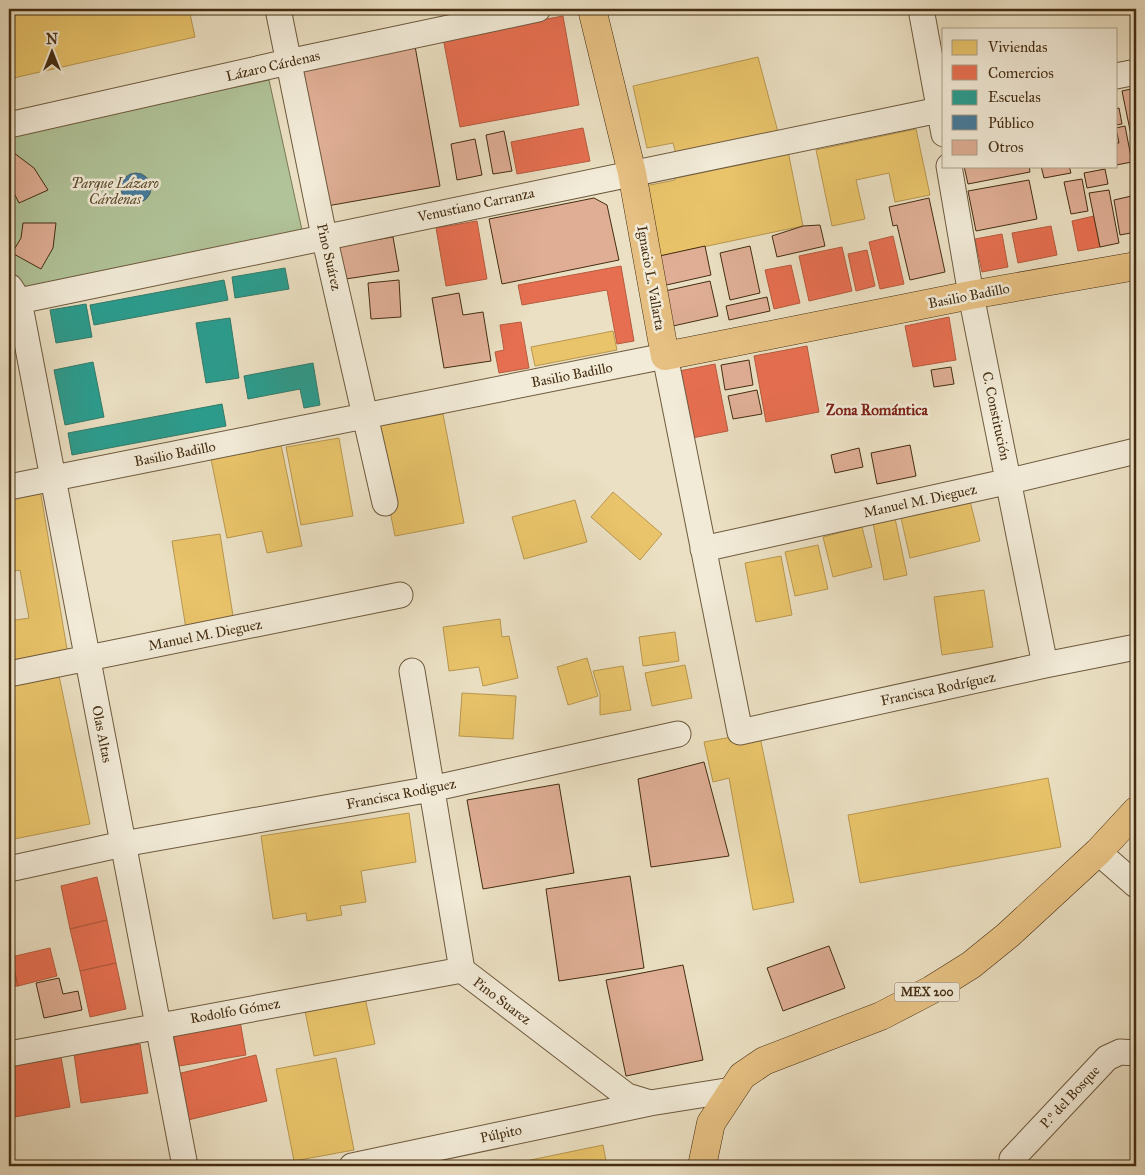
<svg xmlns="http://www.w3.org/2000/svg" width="1145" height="1175" font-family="'IM FELL Great Primer',serif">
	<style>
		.green { fill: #b1c399; stroke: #7a7855 }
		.homes { fill: #e9c46a; stroke: #b8974f }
		.shops { fill: #e76f51; stroke: #b65b3e }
		.schools { fill: #2a9d8f; stroke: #327b69 }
		.public { fill: #457b9d; stroke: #456473 }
		.building { fill: #dfae95; stroke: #442d11 }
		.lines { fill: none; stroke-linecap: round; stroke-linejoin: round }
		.minor-casing { stroke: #6e5a3e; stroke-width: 27 }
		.major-casing { stroke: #442d11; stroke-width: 29 }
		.minor { stroke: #f2ebd8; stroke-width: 25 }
		.major { stroke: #e6c082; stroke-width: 28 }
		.labels { text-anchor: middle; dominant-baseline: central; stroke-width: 5; stroke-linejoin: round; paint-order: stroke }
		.shield { fill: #f2ebd8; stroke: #78664d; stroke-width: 1 }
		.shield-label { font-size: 12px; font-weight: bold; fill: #442d11 }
		.street-label { font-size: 14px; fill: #442d11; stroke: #f2ebd8 }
		.park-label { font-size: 14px; font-style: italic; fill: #5a4b2c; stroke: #f2ebd8 }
		.neighbourhood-label { font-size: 15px; font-weight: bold; fill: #7a1f14; stroke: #f2ebd8 }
	</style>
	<rect width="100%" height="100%" fill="#ebe0c3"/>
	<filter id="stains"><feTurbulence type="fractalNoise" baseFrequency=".004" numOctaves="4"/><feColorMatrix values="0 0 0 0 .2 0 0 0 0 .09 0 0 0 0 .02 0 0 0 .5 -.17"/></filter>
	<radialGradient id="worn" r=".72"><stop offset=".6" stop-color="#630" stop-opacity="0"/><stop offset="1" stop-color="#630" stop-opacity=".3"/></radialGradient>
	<path class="green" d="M269,80L302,230L14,291L9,279V135Z"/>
	<path class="homes" d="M9,9H189L195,37L9,79Z
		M758,57L778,132L677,158L673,143L647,148L633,86Z
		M916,129L930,195L895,202L889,173L856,180L865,219L832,226L816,150Z
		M787,146L803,226L655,257L640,187L675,180L672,169Z
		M613,331L617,350L535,366L531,347Z
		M443,414L464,523L395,536L373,427Z
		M339,438L353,516L301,525L286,447Z
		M281,445L302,546L267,553L262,531L227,538L211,459Z
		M39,483L68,655L9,666V621L29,618L20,570L9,572V489Z
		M613,492L662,534L640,560L591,517Z
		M575,500L587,542L524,559L512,517Z
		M970,501L980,541L910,558L901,518Z
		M895,518L907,575L884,580L873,523Z
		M862,527L872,567L833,577L823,537Z
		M220,534L234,622L186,629L172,541Z
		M818,545L828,589L795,596L785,552Z
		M781,556L792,615L756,622L745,563Z
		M984,590L993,647L942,655L934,597Z
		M500,619L502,637L509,636L518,678L483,686L479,667L449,671L443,627Z
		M675,632L679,661L643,666L639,637Z
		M587,658L598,696L568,705L557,667Z
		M685,665L692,698L652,706L645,673Z
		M623,666L631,710L600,715V694L593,671Z
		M59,676L90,824L9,840V686Z
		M462,693L516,696L513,739L459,736Z
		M759,732L794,902L753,910L729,778L713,782L704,742Z
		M1048,778L1061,847L860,883L848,815Z
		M409,813L416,862L361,871L366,902L340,906L342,915L307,921L306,913L273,919L261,836Z
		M364,993L375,1044L314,1056L304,1006Z
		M336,1058L354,1150L294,1161L276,1069Z
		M603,1145L607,1166H517L516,1163Z"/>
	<path class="shops" d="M563,16L579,105L460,127L443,38Z
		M583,128L590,161L517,174L511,142Z
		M1094,216L1100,247L1078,251L1072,221Z
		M477,221L487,279L446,286L436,228Z
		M1051,226L1057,255L1018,263L1012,233Z
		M1002,234L1008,267L982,272L975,239Z
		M893,236L904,284L880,289L869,242Z
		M842,247L852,291L809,301L799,256Z
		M867,250L875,286L856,291L848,254Z
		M791,265L800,303L774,309L765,270Z
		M621,266L634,341L617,344L607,290L522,305L518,285Z
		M949,317L956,360L913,367L905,326Z
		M521,322L529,368L499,373L495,352L504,350L500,325Z
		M807,346L819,412L766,422L754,356Z
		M715,364L728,431L692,438L679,371Z
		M97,877L107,920L70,929L61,886Z
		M107,920L116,963L80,971L70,929Z
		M50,948L57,976L18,986L11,957Z
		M11,957L18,986L9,987V958Z
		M116,963L126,1009L90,1017L80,971Z
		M240,1021L246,1055L179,1066L173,1032Z
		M140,1044L148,1093L81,1103L74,1054Z
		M256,1055L267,1101L188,1120L177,1074Z
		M61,1057L70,1107L9,1118V1065Z"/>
	<path class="schools" d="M285,268L289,289L235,298L232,277Z
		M224,280L228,300L94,325L90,305Z
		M86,304L92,337L56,343L50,310Z
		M230,318L239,378L206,383L196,323Z
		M93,362L104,417L65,425L54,370Z
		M313,363L320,405L304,408L300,389L248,399L244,376Z
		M222,404L226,426L72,455L68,433Z"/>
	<path class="public" d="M121 188a15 15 0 1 1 30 0a15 15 0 1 1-30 0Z"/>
	<path class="building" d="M415,46L440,186L327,206L302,66Z
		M1136,88V134L1131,135L1122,91Z
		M1119,108L1122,124L1116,125V109Z
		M1125,126L1132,162L1116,165V143H1119L1116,128Z
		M504,131L512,171L493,174L486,135Z
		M475,139L482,175L457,180L451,144Z
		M14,153L34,168L48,190L19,203L12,189L9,186V162Z
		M964,166H1029L1030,172L968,184Z
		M1041,166H1069L1071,173L1044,178Z
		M1105,169L1108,184L1087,188L1084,173Z
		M1082,179L1088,211L1071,214L1064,182Z
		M1029,180L1037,219L976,231L968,191Z
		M1109,190L1119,243L1100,247L1089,193Z
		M1136,195V232L1120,235L1114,200Z
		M594,198L607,205L619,260L502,284L489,219Z
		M929,198L945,272L910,280L897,225L893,226L889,207Z
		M23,223H56L53,248L41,269L12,253L21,238Z
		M820,225L825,246L777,257L772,236L803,226Z
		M393,237L399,271L339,280L334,247Z
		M705,246L711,275L662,286L655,257Z
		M750,246L760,293L730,300L720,253Z
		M399,280L401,317L371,319L368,283Z
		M710,281L718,316L673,326L665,291Z
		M459,293L463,315L483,312L491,361L444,368L432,298Z
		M767,297L770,311L729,320L726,306Z
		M749,360L753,385L725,390L721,365Z
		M951,367L954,384L934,387L931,370Z
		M757,390L762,414L733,419L728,396Z
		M910,445L916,476L877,484L871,453Z
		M859,448L863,467L835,473L831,455Z
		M704,762L729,856L651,867L638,779Z
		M559,784L574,873L483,889L467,800Z
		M630,876L644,968L559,981L546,889Z
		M829,946L845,988L783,1011L767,968Z
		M683,965L703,1060L626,1076L606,980Z
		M59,978L63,994L78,991L82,1010L44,1018L36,983Z"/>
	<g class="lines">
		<defs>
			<path id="minor" d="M278,9L324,236L385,503
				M921,9L944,134
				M1116,76L1136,72
				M9,125L288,62L538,9
				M949,166L971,295L1045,665
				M10,287L19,301L185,1166
				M9,303L944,109
				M9,487L665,356L740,732L1045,665L1136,647
				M703,549L1010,481L1136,451
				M412,671L462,970L627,1096L650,1103L732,1090
				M9,674L400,595
				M1098,852L1136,885
				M9,869L123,844L431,789L678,734
				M9,1054L462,970
				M1012,1159L1107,1058L1120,1052L1136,1053
				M352,1166L650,1103"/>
			<path id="major" d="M592,9L632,173L665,356L971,295L1136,266
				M702,1166L711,1123L742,1076L764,1061L881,1016L931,990L971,965L1008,935L1098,852L1136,811"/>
		</defs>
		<use href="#minor" class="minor-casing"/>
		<use href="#major" class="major-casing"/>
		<use href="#minor" class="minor"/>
		<use href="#major" class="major"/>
	</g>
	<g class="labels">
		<rect class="shield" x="894.5" y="982.5" width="65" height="19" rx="4"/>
		<g class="shield-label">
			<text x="927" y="992">MEX 200</text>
		</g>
		<g class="street-label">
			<text transform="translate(273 66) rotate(-13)">Lázaro Cárdenas</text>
			<text transform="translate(476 205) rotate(-12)">Venustiano Carranza</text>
			<text transform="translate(329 257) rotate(77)">Pino Suárez</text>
			<text transform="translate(651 278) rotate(80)">Ignacio L. Vallarta</text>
			<text transform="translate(969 296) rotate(-11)">Basilio Badillo</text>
			<text transform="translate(572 375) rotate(-11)">Basilio Badillo</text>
			<text transform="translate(996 416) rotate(78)">C. Constitución</text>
			<text transform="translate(175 454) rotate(-11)">Basilio Badillo</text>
			<text transform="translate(920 501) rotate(-12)">Manuel M. Dieguez</text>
			<text transform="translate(205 635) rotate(-11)">Manuel M. Dieguez</text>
			<text transform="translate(938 689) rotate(-12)">Francisca Rodríguez</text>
			<text transform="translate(102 734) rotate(79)">Olas Altas</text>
			<text transform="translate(401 794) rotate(-11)">Francisca Rodiguez</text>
			<text transform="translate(502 1001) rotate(37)">Pino Suarez</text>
			<text transform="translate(235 1011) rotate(-10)">Rodolfo Gómez</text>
			<text transform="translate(1070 1097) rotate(-47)">P.º del Bosque</text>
			<text transform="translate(501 1134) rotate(-12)">Púlpito</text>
		</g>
		<g class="park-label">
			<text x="115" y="183">Parque Lázaro<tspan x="115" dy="16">Cárdenas</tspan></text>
		</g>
		<g class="neighbourhood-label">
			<text x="877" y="410">Zona Romántica</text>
		</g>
	</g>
	<rect width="1145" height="1175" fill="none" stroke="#ebe0c3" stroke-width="30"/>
	<rect x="10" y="10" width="1125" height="1155" fill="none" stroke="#442d11" stroke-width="2.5"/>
	<rect x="15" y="15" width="1115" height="1145" fill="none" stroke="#442d11"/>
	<rect x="942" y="28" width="175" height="140" fill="#f2ebd8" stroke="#ac9f88"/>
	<rect x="952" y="40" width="25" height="15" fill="#e9c46a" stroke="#ac9f88"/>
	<text x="988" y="52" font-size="15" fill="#442d11">Viviendas</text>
	<rect x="952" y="65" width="25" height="15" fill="#e76f51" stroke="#ac9f88"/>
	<text x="988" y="78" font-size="15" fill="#442d11">Comercios</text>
	<rect x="952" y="90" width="25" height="15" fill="#2a9d8f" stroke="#ac9f88"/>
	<text x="988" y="102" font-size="15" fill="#442d11">Escuelas</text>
	<rect x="952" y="115" width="25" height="15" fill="#457b9d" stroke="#ac9f88"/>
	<text x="988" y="128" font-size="15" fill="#442d11">Público</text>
	<rect x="952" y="140" width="25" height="15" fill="#dfae95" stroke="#ac9f88"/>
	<text x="988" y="152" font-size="15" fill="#442d11">Otros</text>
	<g transform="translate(52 52)" stroke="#f2ebd8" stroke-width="4" paint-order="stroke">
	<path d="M0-4L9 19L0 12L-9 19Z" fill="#442d11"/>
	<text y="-8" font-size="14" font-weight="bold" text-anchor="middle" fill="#442d11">N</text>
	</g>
	<rect width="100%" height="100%" filter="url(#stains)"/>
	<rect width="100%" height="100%" fill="url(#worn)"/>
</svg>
